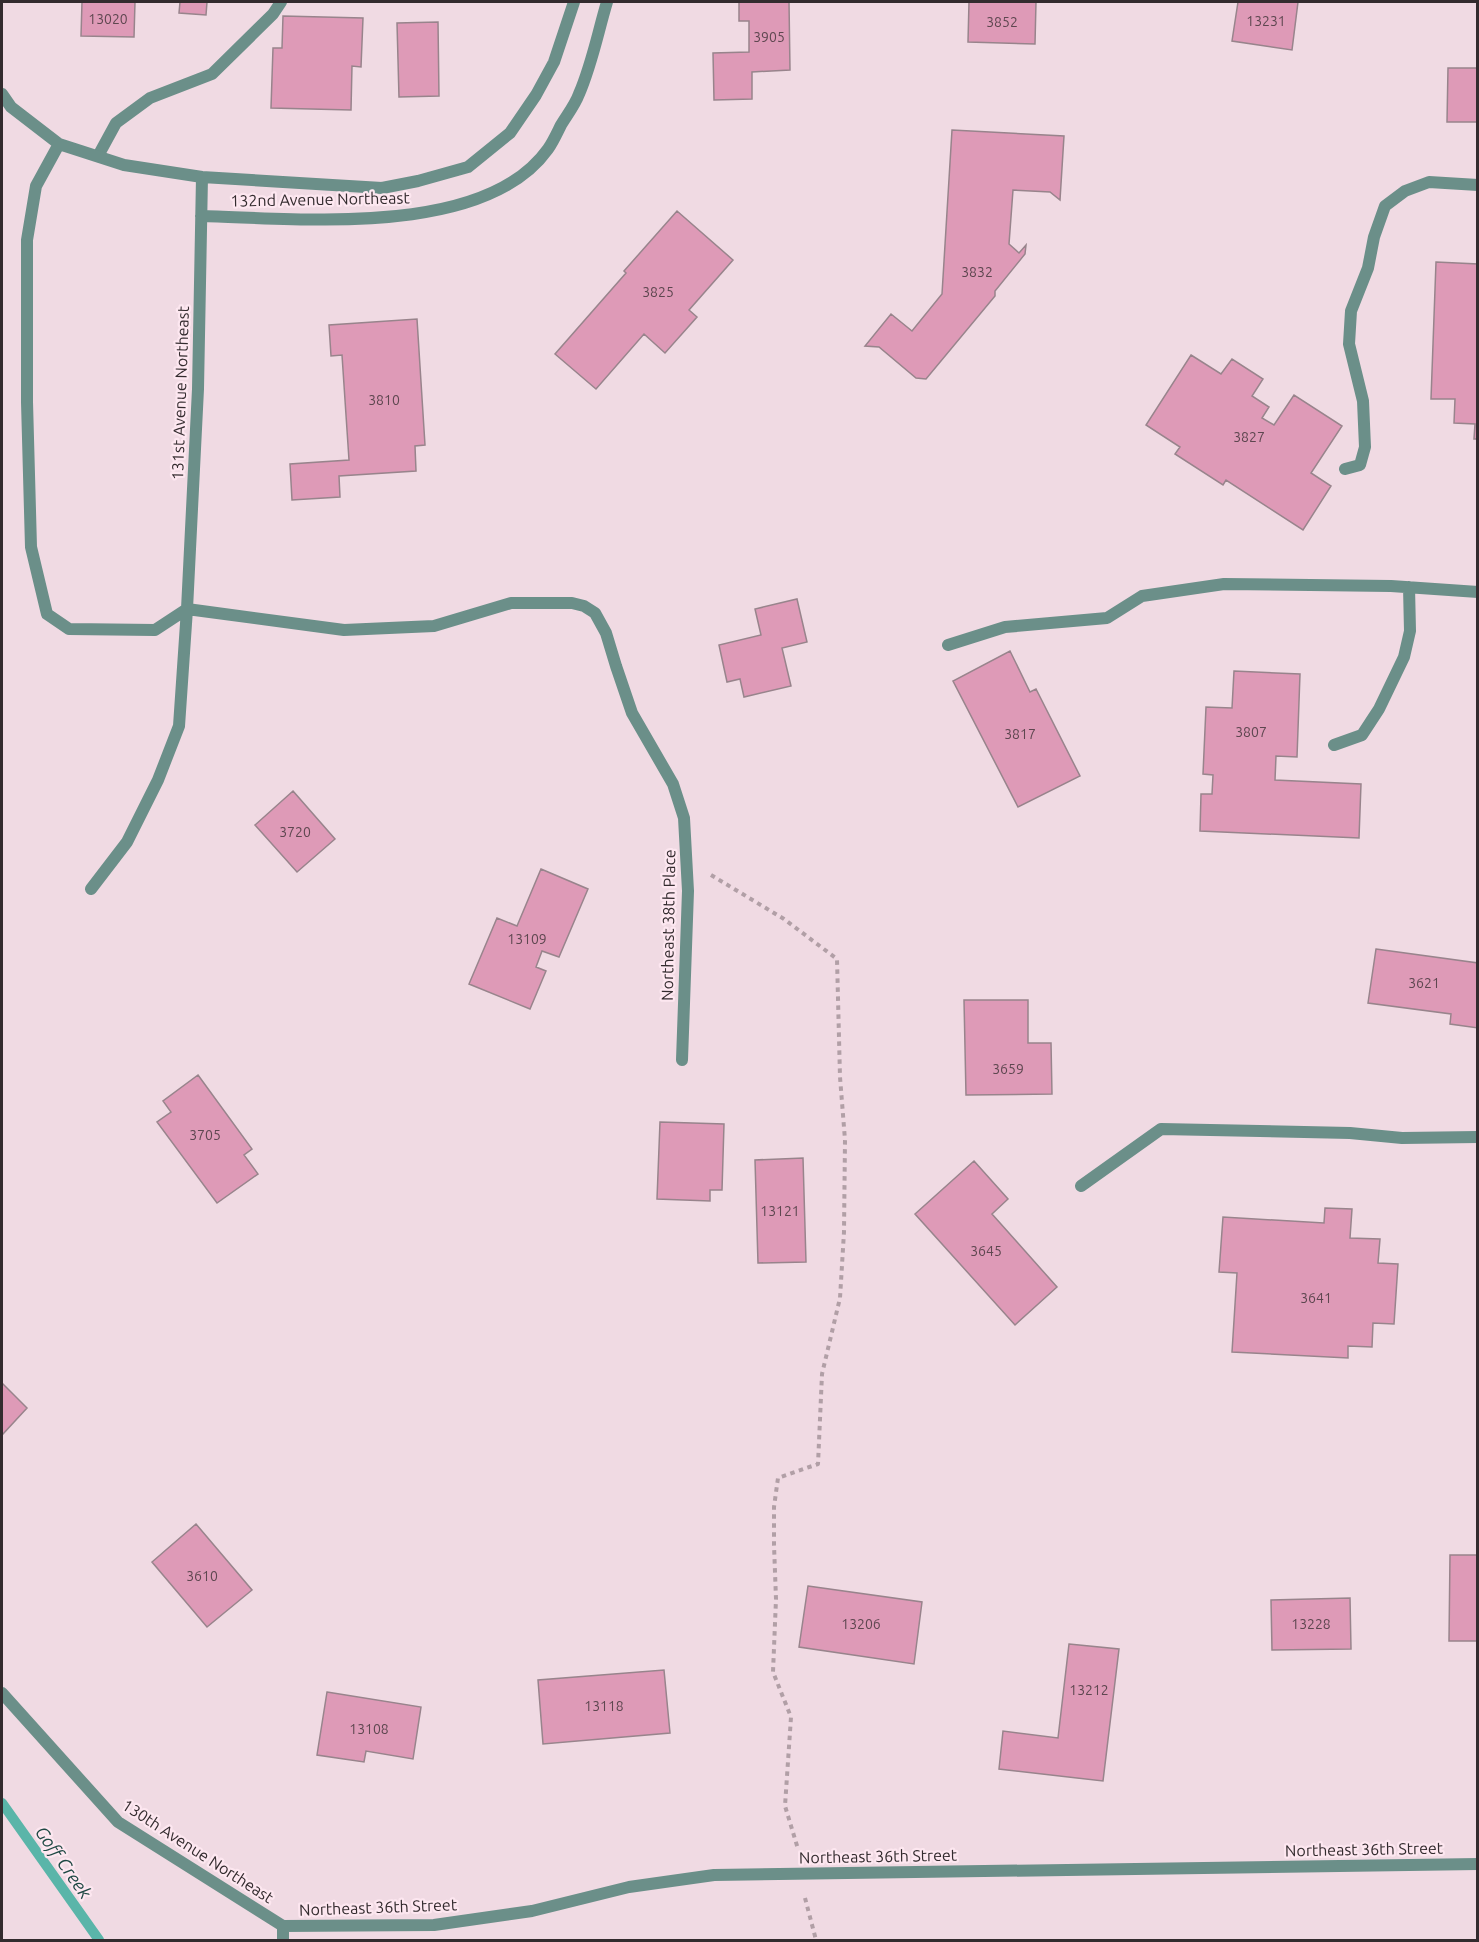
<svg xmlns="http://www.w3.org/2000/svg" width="1479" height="1942" font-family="Ubuntu,sans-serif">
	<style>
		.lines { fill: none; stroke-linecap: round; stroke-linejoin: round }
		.stream { stroke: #5ab5a9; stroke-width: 10 }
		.building { fill: #de9ab7; stroke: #98848c; stroke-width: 1.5 }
		.path { stroke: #b19fa6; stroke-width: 4; stroke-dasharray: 4.5 4.5; stroke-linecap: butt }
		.service { stroke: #6b8f89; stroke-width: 12 }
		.minor { stroke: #6b8f89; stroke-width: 12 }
		.labels { text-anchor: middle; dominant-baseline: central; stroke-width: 4.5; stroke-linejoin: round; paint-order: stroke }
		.number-label { font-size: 14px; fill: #5e4750 }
		.street-label { font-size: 16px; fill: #332b2e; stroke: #fde7f0 }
		.water-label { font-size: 18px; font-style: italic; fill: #1e4843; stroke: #fde7f0 }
	</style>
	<rect width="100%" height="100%" fill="#f0dae3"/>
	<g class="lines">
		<path class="stream" d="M2,1803L99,1940"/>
	</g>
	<path class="building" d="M82,2H135L134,37L81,36Z
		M180,2H207L206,15L179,13Z
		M739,2H789L790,70L752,72V99L714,100L713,53L749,52V21H739Z
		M969,2H1036L1035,44L968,42Z
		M1238,2H1298L1292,50L1232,41Z
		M283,16L363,18L361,67L352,66L351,110L271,108L273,48H282Z
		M438,22L439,96L399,97L397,23Z
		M1448,68H1478V122H1447Z
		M952,130L1064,136L1060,200L1050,192L1013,190L1009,244L1019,253L1026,245L1025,254L995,291V296L926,379L916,378L879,347L865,346L891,314L912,331L942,294Z
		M677,211L733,260L689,310L697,317L665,353L644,334L596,389L555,354L626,273L624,271Z
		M1436,262L1478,264V439H1474L1475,424L1454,423L1455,399H1431Z
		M417,319L425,445L415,446L416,471L339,476L340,497L292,500L290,464L349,460L342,355L331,356L329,325Z
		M1191,355L1221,374L1232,359L1263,379L1252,396L1269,407L1262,418L1274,425L1294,395L1342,426L1311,473L1331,486L1303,530L1226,480L1223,485L1175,454L1180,447L1146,425Z
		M797,599L807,642L782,648L791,686L744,697L740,679L727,682L719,645L761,635L755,609Z
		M1010,651L1030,692L1036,689L1080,776L1018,807L953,681Z
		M1234,671L1300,674L1297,757L1276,756L1275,780L1361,784L1359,838L1200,831L1201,794H1212L1213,775L1203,774L1206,707L1232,708Z
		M293,791L335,839L297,872L255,825Z
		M541,869L588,889L559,957L542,951L536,967L546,971L530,1009L469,984L497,918L517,926Z
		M1376,949L1478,963V1028L1450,1024L1451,1014L1368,1003Z
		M964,1000H1028V1043H1051L1052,1094L966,1095Z
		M198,1075L252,1149L244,1155L258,1174L217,1203L157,1122L171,1112L163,1101Z
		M660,1122L724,1124L722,1190H710V1201L657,1199Z
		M803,1158L806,1262L758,1263L755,1160Z
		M974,1161L1008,1199L992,1214L1057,1287L1015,1325L915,1214Z
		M1325,1208L1352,1209L1350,1238L1380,1239L1378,1263L1398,1264L1394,1324L1373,1323L1372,1347L1348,1346V1358L1232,1352L1237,1273L1219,1272L1223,1217L1324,1223Z
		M2,1383L27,1408L2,1435Z
		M196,1524L252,1590L207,1627L152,1562Z
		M1450,1555H1478V1641H1449Z
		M808,1586L922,1602L914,1664L799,1647Z
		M1350,1598L1351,1649L1272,1650L1271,1600Z
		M1069,1644L1119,1649L1103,1781L999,1769L1003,1731L1058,1738Z
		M664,1670L670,1733L543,1744L538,1680Z
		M327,1692L421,1707L413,1759L366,1751L364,1762L317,1755Z"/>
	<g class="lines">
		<path class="path" d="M711,875L784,919L837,959L840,1077L845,1140L844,1232L840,1298L822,1374L818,1464L778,1478L774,1507V1545L776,1599L773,1672L791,1717L785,1806L798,1849
			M805,1898L816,1940"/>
		<path class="service" d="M98,156L116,123L150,98L212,74L273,14L281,2
			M1345,469L1360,465L1365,447L1363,401L1349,344L1351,311L1368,268L1374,237L1385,206L1405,191L1429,182L1478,185
			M948,645L1005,627L1107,618L1142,596L1224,584L1391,586L1478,592
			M1334,745L1362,735L1379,709L1404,657L1410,631L1409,587
			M1081,1186L1161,1129L1350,1133L1402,1138L1478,1137"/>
		<path class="minor" d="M2,94L11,107L59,144L124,165L202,177L382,188L418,181L468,167L510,133L536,95L554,62L574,2
			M59,144L36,186L27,240V402L31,547L47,614L69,629L155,630L187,609L344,630L434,626L511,603H572L584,606L595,613L606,633L616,666L632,713L673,784L684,818L688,891L682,1060
			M201,216C298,218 484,239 548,149C553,142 557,133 561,125C567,115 575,105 579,94C592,64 598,32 607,2
			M91,889L127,842L158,780L179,726L187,609L198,389L202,177
			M2,1693L118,1822L283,1926
			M283,1926L434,1925L532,1911L629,1887L714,1875L1478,1864
			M283,1926V1940"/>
	</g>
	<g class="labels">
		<g class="number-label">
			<text x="108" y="19">13020</text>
			<text x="1266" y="21">13231</text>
			<text x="1002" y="22">3852</text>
			<text x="769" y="37">3905</text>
			<text x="977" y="272">3832</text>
			<text x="658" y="292">3825</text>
			<text x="384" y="400">3810</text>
			<text x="1249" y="437">3827</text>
			<text x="1251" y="732">3807</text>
			<text x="1020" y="734">3817</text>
			<text x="295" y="832">3720</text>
			<text x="527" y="939">13109</text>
			<text x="1424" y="983">3621</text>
			<text x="1008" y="1069">3659</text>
			<text x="205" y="1135">3705</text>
			<text x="780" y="1211">13121</text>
			<text x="986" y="1251">3645</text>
			<text x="1316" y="1298">3641</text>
			<text x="202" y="1576">3610</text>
			<text x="861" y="1624">13206</text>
			<text x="1311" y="1624">13228</text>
			<text x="1089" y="1690">13212</text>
			<text x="604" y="1706">13118</text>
			<text x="369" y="1729">13108</text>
		</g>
		<g class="street-label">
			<text transform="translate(320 199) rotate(-1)">132nd Avenue Northeast</text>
			<text transform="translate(180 393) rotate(-88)">131st Avenue Northeast</text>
			<text transform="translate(668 925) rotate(-89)">Northeast 38th Place</text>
			<text transform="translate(1364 1849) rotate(-1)">Northeast 36th Street</text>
			<text transform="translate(198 1851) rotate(33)">130th Avenue Northeast</text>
			<text transform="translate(878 1856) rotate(-1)">Northeast 36th Street</text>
			<text transform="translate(378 1907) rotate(-2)">Northeast 36th Street</text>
		</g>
		<g class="water-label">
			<text transform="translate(64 1862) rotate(55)">Goff Creek</text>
		</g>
	</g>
	<rect width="1479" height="1942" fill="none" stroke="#332b2e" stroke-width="6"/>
</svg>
